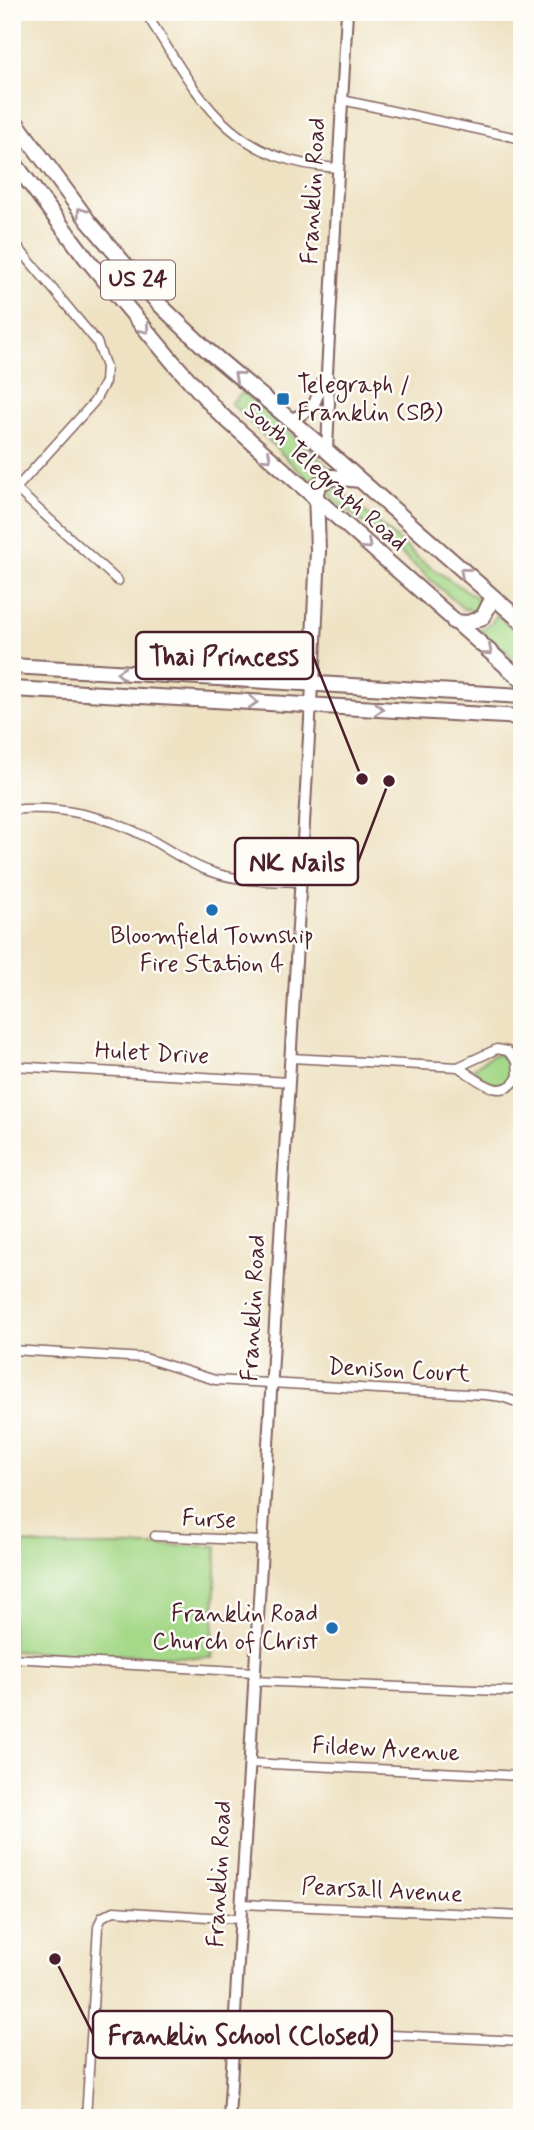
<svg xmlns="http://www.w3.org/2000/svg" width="534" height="2130" font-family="Mynerve,sans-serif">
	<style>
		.green { fill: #a5d888; stroke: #787c5a; stroke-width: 2 }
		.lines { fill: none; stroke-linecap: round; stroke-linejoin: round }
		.street-casing { stroke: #836360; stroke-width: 11 }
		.secondary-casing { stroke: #836360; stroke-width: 14 }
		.highway-casing { stroke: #836360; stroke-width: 18 }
		.street { stroke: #fff; stroke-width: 8 }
		.secondary { stroke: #fff; stroke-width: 10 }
		.highway { stroke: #fff; stroke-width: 14 }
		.oneway { stroke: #ae9aa0 }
		.poi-dot { fill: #1f6fb2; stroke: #fdfcf7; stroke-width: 2.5 }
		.labels { text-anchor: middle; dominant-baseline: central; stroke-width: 5; stroke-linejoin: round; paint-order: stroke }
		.shield { fill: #fdfcf7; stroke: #806168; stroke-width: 2 }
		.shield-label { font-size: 23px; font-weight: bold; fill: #4a1f2b }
		.street-label { font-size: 24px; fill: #4a1f2b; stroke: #fdfcf7 }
		.poi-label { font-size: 24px; fill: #4a1f2b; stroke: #fdfcf7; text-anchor: start }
		.leader { fill: none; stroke: #4a1f2b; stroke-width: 2.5 }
		.callout-dot { fill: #4a1f2b; stroke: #fdfcf7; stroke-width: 2.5 }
		.callout { fill: #fdfcf7; stroke: #4a1f2b; stroke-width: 2.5 }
		.callout-label { font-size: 26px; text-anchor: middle; font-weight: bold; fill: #4a1f2b }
	</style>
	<rect width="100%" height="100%" fill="#fdfcf7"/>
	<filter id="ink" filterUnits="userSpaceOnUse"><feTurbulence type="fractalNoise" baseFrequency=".0143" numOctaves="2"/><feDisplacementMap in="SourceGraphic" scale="14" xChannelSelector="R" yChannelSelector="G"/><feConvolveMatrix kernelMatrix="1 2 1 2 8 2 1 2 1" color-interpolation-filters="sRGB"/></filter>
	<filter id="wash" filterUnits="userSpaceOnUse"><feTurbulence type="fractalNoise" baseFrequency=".00686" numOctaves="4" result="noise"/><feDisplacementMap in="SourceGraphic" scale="28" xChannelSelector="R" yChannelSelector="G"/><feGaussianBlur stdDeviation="1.57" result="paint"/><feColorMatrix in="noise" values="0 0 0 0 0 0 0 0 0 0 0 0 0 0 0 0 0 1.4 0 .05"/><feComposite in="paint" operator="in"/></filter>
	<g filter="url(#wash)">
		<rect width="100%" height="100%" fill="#eee2c3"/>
		<path class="green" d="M243,392L330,468V469L321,472L311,481L300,472L231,403Z
			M333,488L339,492L341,491L423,562L480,600L478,610L473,612L467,608L465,610L388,542L332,499L333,497L329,491Z
			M497,615L522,636V665L480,630L491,623Z
			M499,1054L510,1059L514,1070L509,1081C495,1089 482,1079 474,1068L491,1056Z
			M12,1542L52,1546H217L212,1658L12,1651Z"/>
	</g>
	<g filter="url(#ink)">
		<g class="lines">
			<defs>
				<path id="street" d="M145,12C199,96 226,161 338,168
					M342,100L522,139
					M12,240L97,342L106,367L105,382L94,402L12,493
					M16,489L118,581
					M12,810C59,805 107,816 148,838C170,850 191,866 215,873C242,882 272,881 301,882
					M497,1049L507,1051L517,1061L518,1076C503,1105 476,1078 458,1067Z
					M291,1058L458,1067
					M12,1066L289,1082
					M12,1350L145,1358L215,1380L486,1395L502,1397L522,1404
					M155,1536L262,1541
					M12,1658L254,1672
					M253,1681L522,1692
					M249,1763L522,1776
					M241,1904L522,1916
					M234,2028L522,2041
					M86,2118L98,1927L102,1917L114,1911L240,1919"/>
				<path id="secondary" d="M290,420L312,409L326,375
					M327,451L329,402L327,373L347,12
					M229,2118L312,685"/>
				<path id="highway" d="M12,117L89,222L157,302L206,349L327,451L522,622
					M12,160L86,258L173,362L219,413L522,680
					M454,622L468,623L483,617L493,597
					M12,666L522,696
					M312,685L318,550L316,492L319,484L332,477L360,480
					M12,689L522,717"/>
			</defs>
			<use href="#street" class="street-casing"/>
			<use href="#secondary" class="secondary-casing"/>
			<use href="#highway" class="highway-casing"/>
			<use href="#street" class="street"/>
			<use href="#secondary" class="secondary"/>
			<use href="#highway" class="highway"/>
		</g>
		<defs><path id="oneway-chevron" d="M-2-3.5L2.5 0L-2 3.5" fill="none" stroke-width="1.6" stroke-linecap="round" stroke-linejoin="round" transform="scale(1.75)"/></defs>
		<g class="oneway">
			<use href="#oneway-chevron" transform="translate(81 212) rotate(-127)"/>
			<use href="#oneway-chevron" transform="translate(145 329) rotate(50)"/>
			<use href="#oneway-chevron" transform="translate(238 376) rotate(-139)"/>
			<use href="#oneway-chevron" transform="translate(267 457) rotate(42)"/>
			<use href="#oneway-chevron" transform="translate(367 545) rotate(41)"/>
			<use href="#oneway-chevron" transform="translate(464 572) rotate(-139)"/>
			<use href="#oneway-chevron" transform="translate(488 651) rotate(41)"/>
			<use href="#oneway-chevron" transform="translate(121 673) rotate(-176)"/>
			<use href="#oneway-chevron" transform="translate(253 702) rotate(3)"/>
			<use href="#oneway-chevron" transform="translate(379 709) rotate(3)"/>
		</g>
	</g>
	<g class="poi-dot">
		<rect x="276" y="392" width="14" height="14" rx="3.5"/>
		<circle cx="212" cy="910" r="7"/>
		<circle cx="332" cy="1628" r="7"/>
	</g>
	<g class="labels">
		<rect class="shield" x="101" y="260.5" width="74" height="39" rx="5"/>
		<g class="shield-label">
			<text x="138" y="280">US 24</text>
		</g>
		<g class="street-label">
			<text transform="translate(314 191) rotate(-87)">Franklin Road</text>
			<text transform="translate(325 477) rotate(42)">South Telegraph Road</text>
			<text transform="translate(152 1054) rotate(3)">Hulet Drive</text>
			<text transform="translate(254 1308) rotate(-87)">Franklin Road</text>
			<text transform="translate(399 1371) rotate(3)">Denison Court</text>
			<text transform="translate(209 1520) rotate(3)">Furse</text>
			<text transform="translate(386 1750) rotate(3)">Fildew Avenue</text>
			<text transform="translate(220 1874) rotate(-87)">Franklin Road</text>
			<text transform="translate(382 1891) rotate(3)">Pearsall Avenue</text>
		</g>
		<g class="poi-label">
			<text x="297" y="385">Telegraph /<tspan x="297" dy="28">Franklin (SB)</tspan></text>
			<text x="212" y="936" text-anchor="middle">Bloomfield Township<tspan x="212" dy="28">Fire Station 4</tspan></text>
			<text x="318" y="1614" text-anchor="end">Franklin Road<tspan x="318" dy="28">Church of Christ</tspan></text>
		</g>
	</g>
	<path class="leader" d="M362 779L313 656M389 781L358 862M55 1959L93 2034"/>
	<g class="callout-dot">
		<circle cx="362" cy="779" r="7"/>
		<circle cx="389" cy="781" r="7"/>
		<circle cx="55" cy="1959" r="7"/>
	</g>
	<g class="callout">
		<rect x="136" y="632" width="177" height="47" rx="7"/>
		<rect x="235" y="838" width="123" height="47" rx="7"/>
		<rect x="93" y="2011" width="299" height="47" rx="7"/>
	</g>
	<g class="callout-label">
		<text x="224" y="665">Thai Princess</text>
		<text x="297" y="871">NK Nails</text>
		<text x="243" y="2044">Franklin School (Closed)</text>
	</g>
	<rect width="534" height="2130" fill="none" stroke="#fdfcf7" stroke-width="42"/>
</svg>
